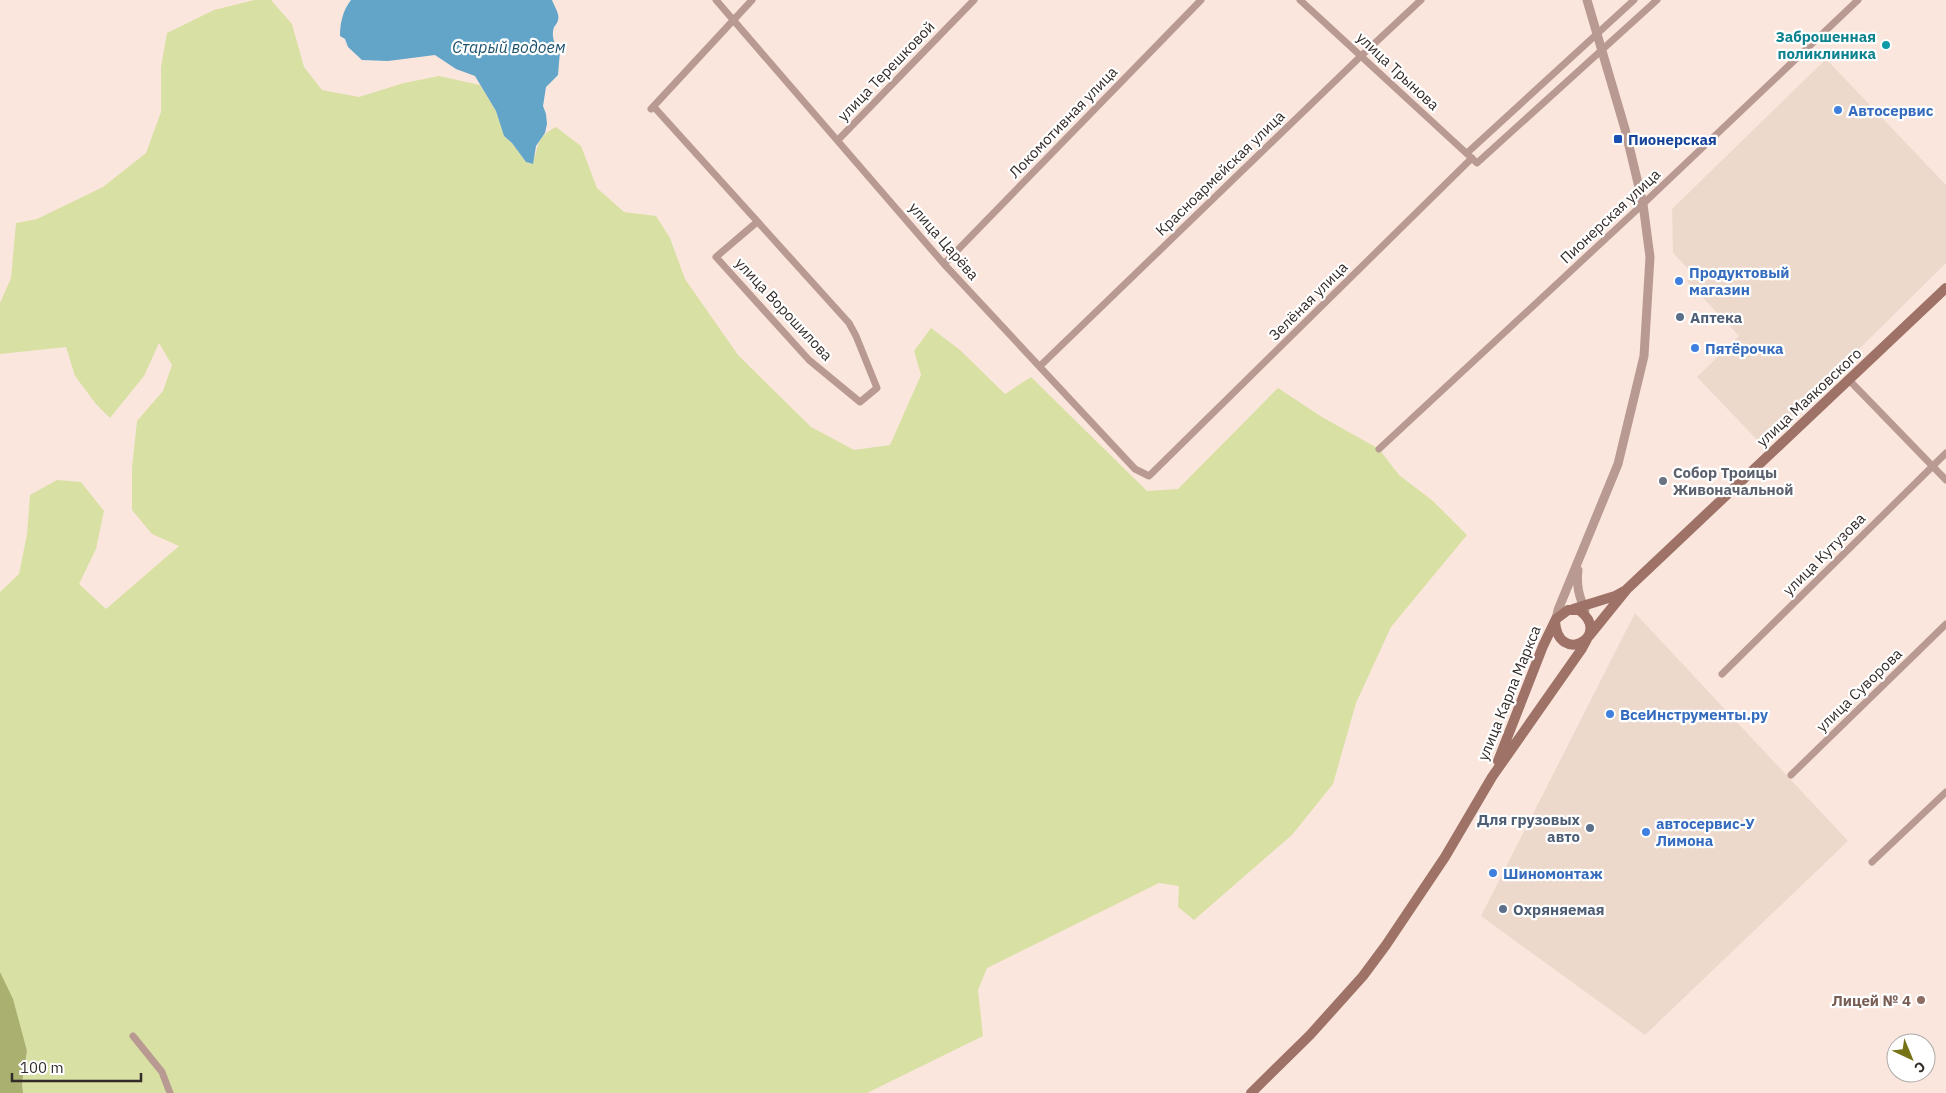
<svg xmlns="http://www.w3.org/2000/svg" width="1946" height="1093" font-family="'IBM Plex Sans',sans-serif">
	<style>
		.industrial { fill: #edd9cb }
		.green { fill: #d9e0a4 }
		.forest { fill: #aab070 }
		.water { fill: #62a5c9 }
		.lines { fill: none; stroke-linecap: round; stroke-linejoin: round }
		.minor { stroke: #b99a92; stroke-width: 7 }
		.tertiary { stroke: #b99a92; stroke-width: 9 }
		.secondary { stroke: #9e7267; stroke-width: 10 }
		.culture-dot { fill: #0f9aa8; stroke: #fff; stroke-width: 2 }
		.shop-dot { fill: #3f7fe0; stroke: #fff; stroke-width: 2 }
		.transit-dot { fill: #1a4fb4; stroke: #fff; stroke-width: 2 }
		.service-dot { fill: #5c6f8a; stroke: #fff; stroke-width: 2 }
		.worship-dot { fill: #6b7280; stroke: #fff; stroke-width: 2 }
		.education-dot { fill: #8d6e63; stroke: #fff; stroke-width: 2 }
		.labels { text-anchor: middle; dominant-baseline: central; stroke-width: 4.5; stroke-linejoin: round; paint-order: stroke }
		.culture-label { font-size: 15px; font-weight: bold; fill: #0d838f; stroke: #fff; text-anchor: end }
		.street-label { font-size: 15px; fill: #332b28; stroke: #fff }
		.shop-label { font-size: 15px; font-weight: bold; fill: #366cbe; stroke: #fff; text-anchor: start }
		.transit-label { font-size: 15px; font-weight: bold; fill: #164399; stroke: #fff; text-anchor: start }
		.service-label { font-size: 15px; font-weight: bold; fill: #4e5e75; stroke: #fff; text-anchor: start }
		.worship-label { font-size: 15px; font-weight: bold; fill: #5b616d; stroke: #fff; text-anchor: start }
		.education-label { font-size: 15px; font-weight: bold; fill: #785e54; stroke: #fff; text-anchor: end }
		.water-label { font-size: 16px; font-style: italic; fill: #1c516b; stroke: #fff }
	</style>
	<rect width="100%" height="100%" fill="#fbe6dd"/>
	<path class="industrial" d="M1826,59L1946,185V263L1762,445L1697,377L1739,336L1687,281L1693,274L1673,253L1672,209Z
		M1635,613L1848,841L1645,1035L1481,916Z"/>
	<path class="green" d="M254,0H271L292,24L304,67L322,90L359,97L404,83L439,76L480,85L496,111L504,136L512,143L526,162L532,164C540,145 535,138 556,127L581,146L597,188L624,212L656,216L670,238L685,279L738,355L811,427L854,450L890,445L921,375L914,351L931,328L960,350L1005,394L1031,377L1147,491L1178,489L1278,388L1322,417L1379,449L1399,475L1433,501L1467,535L1391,627L1356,703L1333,784L1292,835L1194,920L1178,907L1179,886L1159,883L987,968L978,990L983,1036L867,1093H23L22,1083L27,1051L0,972V592L19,574L27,534L30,495L57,480L81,482L104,511L96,549L79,584L106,609L179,546L152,534L132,510V468L137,421L163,391L172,365L159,343L144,376L110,418L96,404L75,376L66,347L0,354V303L11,278L16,223L37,219L103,187L146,153L161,112V67L167,33L214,10Z"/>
	<path class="forest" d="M0,972L13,999L27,1051L22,1083L23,1093H0Z"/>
	<path class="water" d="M351,0H552C554,6 560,14 558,20C558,22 555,26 554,27C551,36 554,44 560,51L558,75L546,87L543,106L546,114L547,124L545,133L536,146L533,164L526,162L512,143L504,136L496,111L475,76L456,69L435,55L388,61L362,60L348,47L345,39L340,36C340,23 343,10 351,0Z"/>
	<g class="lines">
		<path class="minor" d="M716,0L944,264L1135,469L1149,476L1472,158
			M1300,0L1477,163L1657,0
			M654,107L849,323L856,336L877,388L860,402L809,360L716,257L757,222
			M651,109L752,0
			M838,140L974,0
			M1467,153L1634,0
			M944,264L1201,0
			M1040,366L1361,56L1421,0
			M1849,380L1946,480
			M1379,449L1643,204L1858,0
			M1722,674L1946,453
			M1791,775L1946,624
			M1872,862L1946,792
			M133,1036L162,1072L170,1093"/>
		<path class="tertiary" d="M1578,570C1576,585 1579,596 1585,610
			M1556,619L1558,610L1618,464L1644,356L1650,257L1643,204L1625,129L1587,0"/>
		<path class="secondary" d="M1573,609L1615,596L1624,591
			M1589,636L1627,589L1946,288
			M1498,761L1543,646L1556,619L1568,610H1579C1614,636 1558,667 1555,621
			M1251,1093L1310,1035L1363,976L1386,945L1445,857L1492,777L1581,650L1587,639"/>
	</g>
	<circle class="culture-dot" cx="1886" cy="45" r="5"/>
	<g class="shop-dot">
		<circle cx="1838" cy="110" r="5"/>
		<circle cx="1679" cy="281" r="5"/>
		<circle cx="1695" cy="348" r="5"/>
		<circle cx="1610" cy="714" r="5"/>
		<circle cx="1646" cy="832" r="5"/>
		<circle cx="1493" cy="873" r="5"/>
	</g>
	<rect class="transit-dot" x="1613" y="134" width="10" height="10" rx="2.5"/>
	<g class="service-dot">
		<circle cx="1680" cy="317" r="5"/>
		<circle cx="1590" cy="828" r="5"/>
		<circle cx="1503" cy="909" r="5"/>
	</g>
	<circle class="worship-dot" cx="1663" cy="481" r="5"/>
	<circle class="education-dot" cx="1921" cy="1000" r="5"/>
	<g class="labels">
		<g class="culture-label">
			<text x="1876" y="36">Заброшенная<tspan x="1876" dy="17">поликлиника</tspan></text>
		</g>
		<g class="street-label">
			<text transform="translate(886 71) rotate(-46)">улица Терешковой</text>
			<text transform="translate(1398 71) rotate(43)">улица Трынова</text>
			<text transform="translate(1063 122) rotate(-46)">Локомотивная улица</text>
			<text transform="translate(1220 173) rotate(-44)">Красноармейская улица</text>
			<text transform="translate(1610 216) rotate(-43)">Пионерская улица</text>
			<text transform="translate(944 241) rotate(49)">улица Царёва</text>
			<text transform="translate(1308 301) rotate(-45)">Зелёная улица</text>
			<text transform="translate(784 309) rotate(47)">улица Ворошилова</text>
			<text transform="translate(1809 397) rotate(-43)">улица Маяковского</text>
			<text transform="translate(1824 554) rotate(-45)">улица Кутузова</text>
			<text transform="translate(1859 690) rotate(-44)">улица Суворова</text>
			<text transform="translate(1509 693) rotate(-68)">улица Карла Маркса</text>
		</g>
		<g class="shop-label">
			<text x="1848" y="110">Автосервис</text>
			<text x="1689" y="272">Продуктовый<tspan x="1689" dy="17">магазин</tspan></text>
			<text x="1705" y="348">Пятёрочка</text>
			<text x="1620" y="714">ВсеИнструменты.ру</text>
			<text x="1656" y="823">автосервис-У<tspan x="1656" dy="17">Лимона</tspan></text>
			<text x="1503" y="873">Шиномонтаж</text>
		</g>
		<g class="transit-label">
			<text x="1628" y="139">Пионерская</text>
		</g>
		<g class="service-label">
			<text x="1690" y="317">Аптека</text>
			<text x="1580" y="819" text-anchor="end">Для грузовых<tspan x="1580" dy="17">авто</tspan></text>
			<text x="1513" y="909">Охряняемая</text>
		</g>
		<g class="worship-label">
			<text x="1673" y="472">Собор Троицы<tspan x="1673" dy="17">Живоначальной</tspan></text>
		</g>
		<g class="education-label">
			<text x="1911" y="1000">Лицей № 4</text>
		</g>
		<g class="water-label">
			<text x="509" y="47">Старый водоем</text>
		</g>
	</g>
	<g transform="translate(1911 1058) rotate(136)"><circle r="24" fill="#ffffff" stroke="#adaaa9"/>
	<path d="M0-4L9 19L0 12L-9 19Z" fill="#767216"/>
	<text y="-8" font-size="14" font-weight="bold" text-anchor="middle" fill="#332b28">С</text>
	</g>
	<path d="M12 1073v8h129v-8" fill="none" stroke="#332b28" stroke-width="2.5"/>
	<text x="20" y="1073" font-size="15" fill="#332b28" stroke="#ffffff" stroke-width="4" paint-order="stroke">100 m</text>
</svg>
